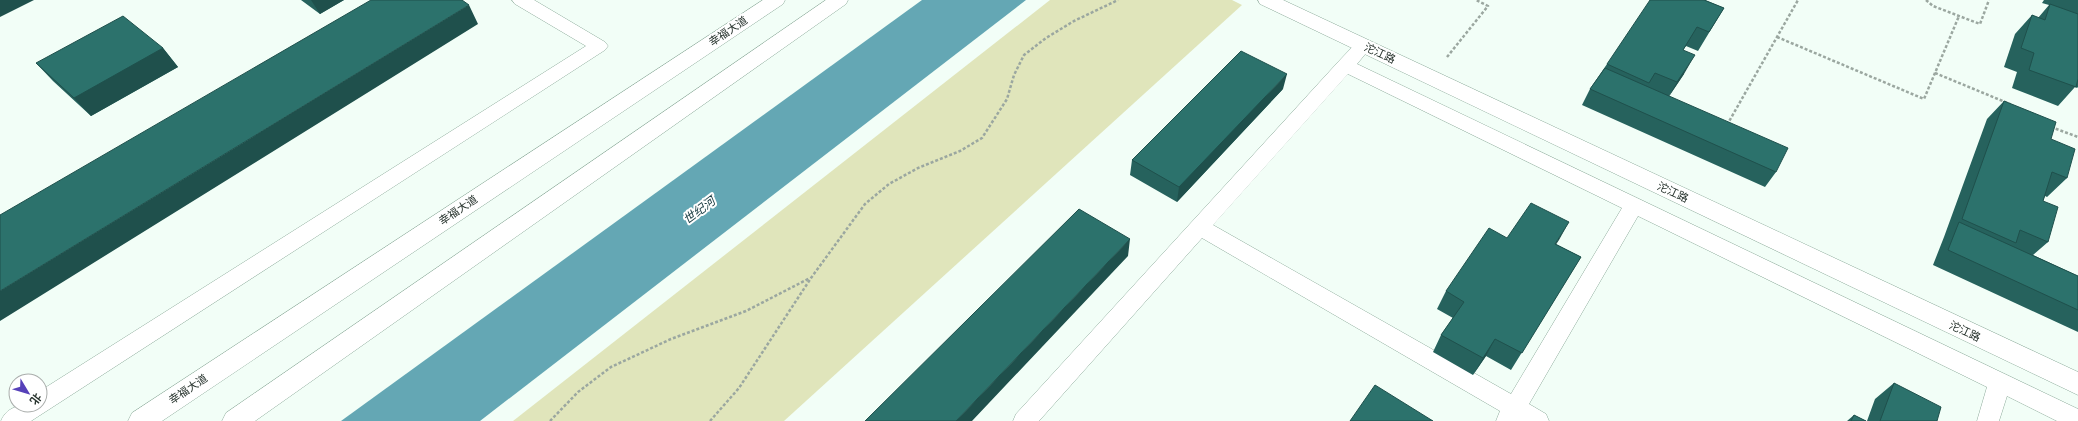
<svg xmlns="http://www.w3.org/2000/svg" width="2078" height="421" font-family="'IBM Plex Serif','Noto Sans SC',serif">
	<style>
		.green { fill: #e0e5bb }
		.water { fill: #64a7b4 }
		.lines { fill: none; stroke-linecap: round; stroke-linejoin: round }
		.lane-casing { stroke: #8dab9b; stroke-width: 1 }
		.street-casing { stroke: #8dab9b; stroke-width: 1 }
		.secondary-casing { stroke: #8dab9b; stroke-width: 1 }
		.path { stroke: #9ba7a0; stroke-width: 2.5; stroke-dasharray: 3 2; stroke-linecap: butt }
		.lane { fill: #fff; fill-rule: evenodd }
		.street { fill: #fff; fill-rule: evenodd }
		.secondary { fill: #fff; fill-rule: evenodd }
		.wall { fill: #26625d }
		.shaded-wall { fill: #1f504c }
		.building { fill: #2c726c; stroke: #1f504c }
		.labels { text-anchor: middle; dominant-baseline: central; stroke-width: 4; stroke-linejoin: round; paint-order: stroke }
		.street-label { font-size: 11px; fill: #27332d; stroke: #fff }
		.water-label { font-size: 12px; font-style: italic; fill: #17393f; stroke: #fff }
	</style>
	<rect width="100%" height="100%" fill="#f2fef7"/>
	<path class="green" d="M1050,0H1232L1242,5L784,421H513Z"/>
	<path class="water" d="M922,0H1026L480,421H341Z"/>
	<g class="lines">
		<defs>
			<path id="lane" d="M512,0H534L605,42L608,46L605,50L31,421H1C8,404 24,405 40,405V391L586,46L515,4Z
				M1363,40L1369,42L1372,46L1357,64L2078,409V421H2057L2007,396L1999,421H1977L1987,387L1638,216L1529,404L1546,414L1549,421H1496L1500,411L1202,238L1039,421H1013L1016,414L1339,61L1357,42ZM1348,74L1622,208L1511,394L1213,225Z"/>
			<path id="street" d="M1258,0H1283L2078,372V395L1260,4Z"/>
			<path id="secondary" d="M763,0H785L783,4L162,421H128L132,413Z
				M826,0H848L846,4L255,421H222L226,413Z"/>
		</defs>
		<use href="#lane" class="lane-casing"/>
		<use href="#street" class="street-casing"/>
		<use href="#secondary" class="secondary-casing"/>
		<path class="path" d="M1926,0L1933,6L1980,24L1989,0
			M1777,37L1924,99L1959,16
			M1447,57L1488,6L1476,0
			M1935,73L2010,104
			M1727,125L1798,0
			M2051,127L2078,137
			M550,421L578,392L611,367L671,339L746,311L810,278
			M710,421L739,388L811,278L865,204L889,184L918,168L960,151L982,138L1007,99L1014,75L1024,55L1046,38L1074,21L1118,0"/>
		<use href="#lane" class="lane"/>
		<use href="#street" class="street"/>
		<use href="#secondary" class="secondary"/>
	</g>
	<path class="wall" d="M301,0H344L320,14Z
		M1705,0L1724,8L1698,51L1686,46L1683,50L1684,74L1669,96L1776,172L1765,187L1582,105L1590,89L1607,64Z
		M2044,0H2078V87L2077,88L2075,87L2058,106L2012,88L2017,72L2004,67L2015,34L2032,15L2038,18L2049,5L2042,3Z
		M163,48L178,67L91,116L53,81L36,63Z
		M1283,89L1177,202L1130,175L1132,160Z
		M2004,101L2051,139L2067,178L2047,197L2045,196L2043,201L2048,242L2033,255L2078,276V332L1933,265L1944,237L1987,119Z
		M1507,238L1556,244L1581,257L1511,370L1486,356L1473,375L1433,352L1441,335L1453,318L1437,309L1446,291Z
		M1894,383L1937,421H1867L1875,399Z
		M1854,415L1866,421H1847Z"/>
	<path class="shaded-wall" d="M0,0H34L0,17Z
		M311,0H344L320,14Z
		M469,5L478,24L0,321V291Z
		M163,48L178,67L91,116L74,98Z
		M1695,55L1684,74L1666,101L1677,82Z
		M1287,74L1283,89L1177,202L1179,187Z
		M1569,222L1559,240L1545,261L1555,244Z
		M1130,239L1128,256L972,421H956Z
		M1495,339L1486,356L1473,375L1483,358Z"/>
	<path class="building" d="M371,0H462L469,5L0,291V215Z
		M1650,0H1704L1724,8L1709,32L1697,27L1683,50L1695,55L1677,82L1655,73L1649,83L1607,64Z
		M2050,4L2078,14V79L2076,87L2029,70L2034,53L2021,48L2032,15L2045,20Z
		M123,16L163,48L74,98L36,63Z
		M1241,51L1287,74L1179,187L1132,160Z
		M1605,68L1788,148L1776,172L1590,89Z
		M2004,101L2056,122L2051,139L2075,149L2067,178L2052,172L2043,201L2058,207L2048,242L2020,230L2016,243L1962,219Z
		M1531,203L1569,222L1555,244L1581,257L1522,353L1495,339L1483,358L1441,335L1464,302L1446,291L1489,228L1507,238Z
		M1079,209L1130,239L956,421H865Z
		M1959,222L2078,276V310L1948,250Z
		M1894,383L1941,407L1937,421H1880Z
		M1375,385L1433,421H1350Z
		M1854,415L1866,421H1851Z"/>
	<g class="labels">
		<g class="street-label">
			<text transform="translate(728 31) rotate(-34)">幸福大道</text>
			<text transform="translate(1380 53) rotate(25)">沱江路</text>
			<text transform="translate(1673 192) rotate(25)">沱江路</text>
			<text transform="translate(458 210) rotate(-34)">幸福大道</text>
			<text transform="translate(1965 331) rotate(25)">沱江路</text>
			<text transform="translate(188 389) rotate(-34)">幸福大道</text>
		</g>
		<g class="water-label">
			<text transform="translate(699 210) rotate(-37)">世纪河</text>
		</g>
	</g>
	<g transform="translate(28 393) rotate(128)"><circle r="19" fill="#ffffff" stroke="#a9adab"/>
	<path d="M0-3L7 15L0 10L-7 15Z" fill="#5641b9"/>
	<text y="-6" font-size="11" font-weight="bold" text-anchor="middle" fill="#27332d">北</text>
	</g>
</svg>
